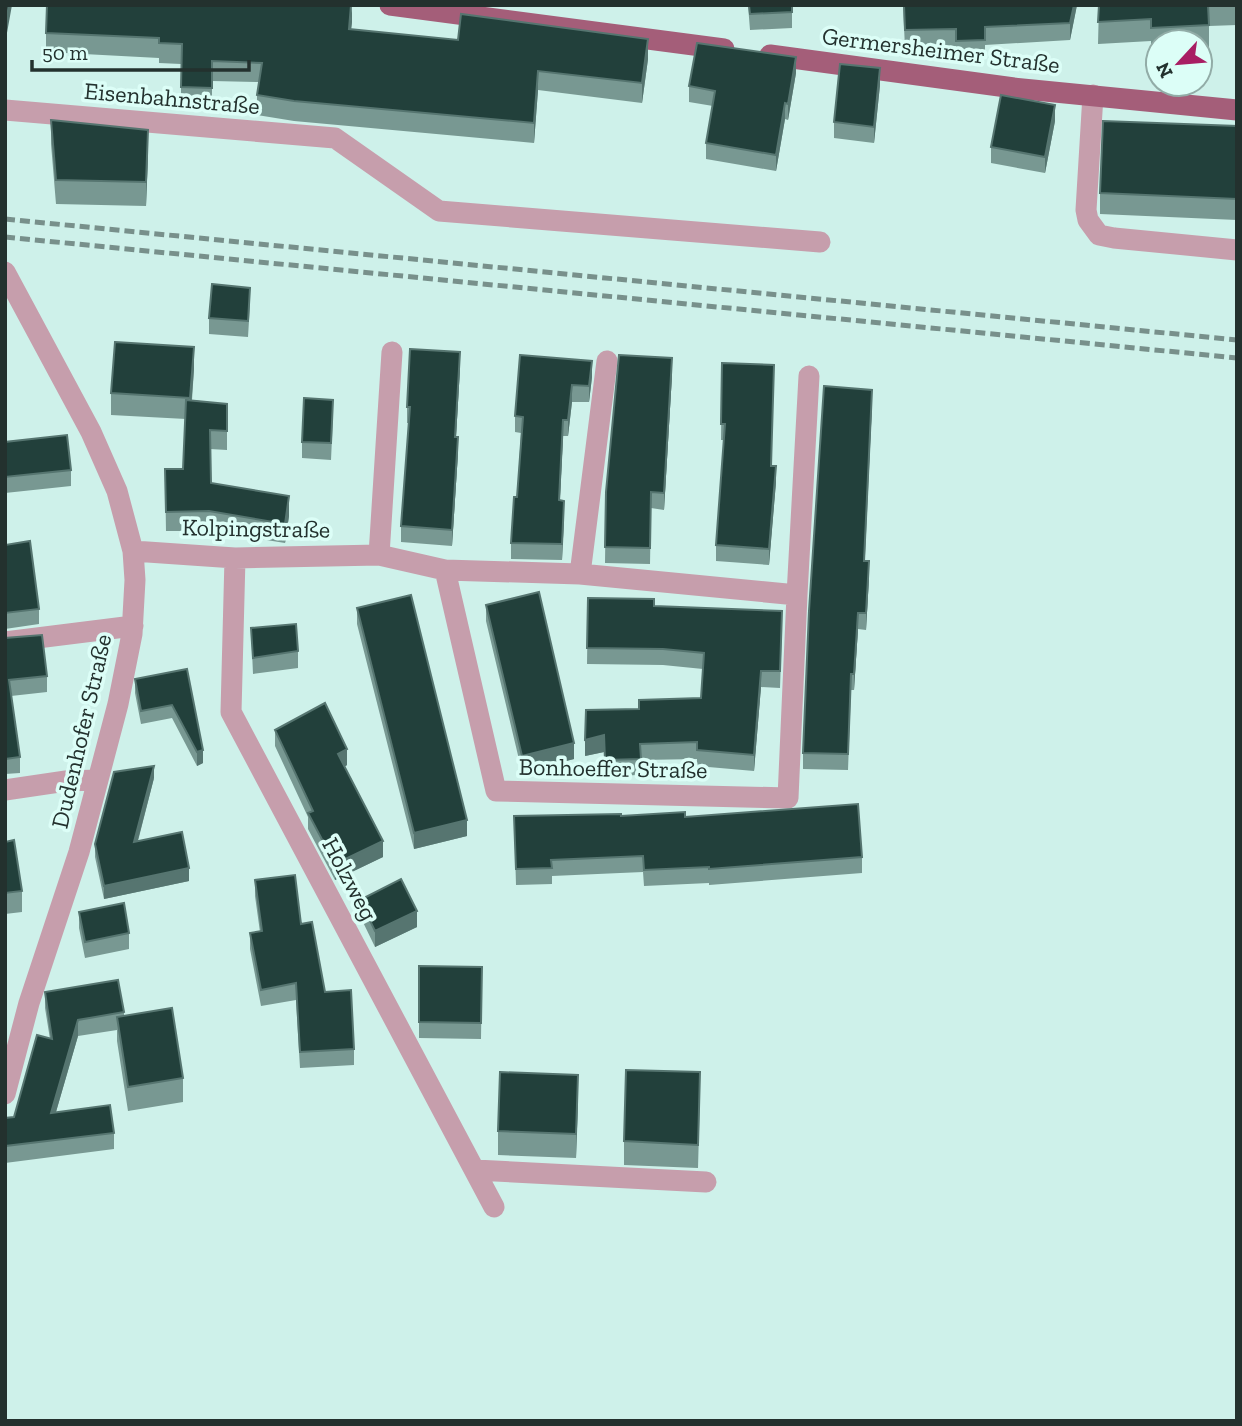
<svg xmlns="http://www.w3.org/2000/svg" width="1242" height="1426" font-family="'Zilla Slab',serif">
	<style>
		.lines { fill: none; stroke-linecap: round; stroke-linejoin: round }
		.minor { stroke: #c69eac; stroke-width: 21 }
		.major { stroke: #a45e79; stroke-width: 21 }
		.rail { stroke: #78908b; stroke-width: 5; stroke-dasharray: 10 5; stroke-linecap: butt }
		.wall { fill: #789892 }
		.shaded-wall { fill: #567570 }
		.building { fill: #22403b; stroke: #567570; stroke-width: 2 }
		.labels { text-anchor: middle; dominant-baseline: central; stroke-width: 7; stroke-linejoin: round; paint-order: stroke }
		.street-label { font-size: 24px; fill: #23312e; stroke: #dcfef7 }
	</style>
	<rect width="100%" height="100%" fill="#cef1ea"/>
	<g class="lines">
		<path class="minor" d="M1093,95L1086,210L1088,220L1099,235L1114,238L1237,250
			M5,110L335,138L439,211L820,242
			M5,272L91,432L117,491L133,551L135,580L132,634L118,704L79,852L29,1003L5,1094
			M133,551L235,558L379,555L445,570L580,574L797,595L809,376
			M379,555L392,352
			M235,558L231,712L494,1207
			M445,570L496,791L788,798L797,595
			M580,574L607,361
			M5,642L133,626
			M5,790L66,781L98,780
			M475,1170L706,1182"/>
		<path class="major" d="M390,5L724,49
			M770,55L1014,88L1237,110"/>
		<path class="rail" d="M5,219L1237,340
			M5,237L1237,358"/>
	</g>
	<path class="wall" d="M748,5H792V28L750,30Z
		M903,5H1077L1070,40L985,45V57L956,58V46L905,48Z
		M1099,5H1237V25L1209,26V47H1200V42H1158V49L1151,50V41L1098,44Z
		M352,22L351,29L648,59L642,103L538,90L534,143L294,121L257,115V95L259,82L212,81V108L181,107V64L159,63V58L46,52V33Z
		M796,73L788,120L785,119L776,171L706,159V143L713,106L689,102V86Z
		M880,85L874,143L834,138V122Z
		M51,120L148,154L146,206L56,204L51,144Z
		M1055,121L1045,173L991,163V147Z
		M1237,126V220L1100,214V193Z
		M250,304L248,337L209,334V318Z
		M520,355L592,377L589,402H572L568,436H563L560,500L564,517L562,560L511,559V543L517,497L521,433L515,432V416Z
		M722,363L771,466L776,482L769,565L716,561V545L724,440H721Z
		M460,368L456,437L458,453L452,546L401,542V526L409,423H407V407Z
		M194,369L192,400L227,404V450L210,449L211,483L289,516L285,543L209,531H166L165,469H183L186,419L111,415V393Z
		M672,375L664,510L651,508L650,564L605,563L606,492Z
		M872,406L864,561L869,577L866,630L858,629L854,690H851L848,770L803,769V753Z
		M333,416L331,460L302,458V442Z
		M5,442L71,470V486L5,493Z
		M5,545L39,609V624L5,629Z
		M588,598L654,606L782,627L780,688L761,687L754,771L697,766V759L641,760V775L605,776L604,752L585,756L639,709V700L701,698L703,669L663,665L587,664Z
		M486,605L574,759L522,772L486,621Z
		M357,608L467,836L414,849L357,624Z
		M251,628L298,651V668L253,674Z
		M5,638L47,676V692L11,696L20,757V773L5,774Z
		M187,669L203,763L197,766L172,718L141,724L135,693V679Z
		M275,730L347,765L344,767L383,857L335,880L308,829V817L275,746Z
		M154,778L138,841L189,881L104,899L95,857V844Z
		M514,816L685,817L862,857V873L709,885V883L644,886L643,872L552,876V884L516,885Z
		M5,842L22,891V912L5,914Z
		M255,880L301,924L325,992L354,1049V1065L300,1068L296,1000L261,1006L250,949V933L260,932L255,896Z
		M360,900L417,927L375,947L360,916Z
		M79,912L129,933V949L85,958L79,928Z
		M419,966L482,967L481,1039L419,1038Z
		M45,992L124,1012V1016L183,1078V1102L128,1111L117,1041V1030L78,1036L56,1112L114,1133V1149L5,1163V1118L14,1117L50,1039L45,1008Z
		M700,1095L698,1168L624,1165V1141Z
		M578,1099L576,1158L498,1155V1131Z"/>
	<path class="shaded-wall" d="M9,5H12L5,44V28Z
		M352,5V22L349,48V29Z
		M1074,5H1077L1070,40V23Z
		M648,39V59L642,103V83Z
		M796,57V73L788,120V104Z
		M880,68V85L874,143V127Z
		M538,71V90L534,143V123Z
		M785,103V119L776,171V155Z
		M1055,105V121L1045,173V157Z
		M148,130V154L146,206V182Z
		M194,347V369L190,420V398Z
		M460,352V368L455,453V437Z
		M672,358V375L664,510V493Z
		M592,361V377L589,402V386Z
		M572,385V402L568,436V420Z
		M872,390V406L864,577V561Z
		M563,420V436L559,516V500Z
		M458,437V453L452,546V530Z
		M776,466V482L769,565V549Z
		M289,496V516L285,543V524Z
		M564,501V517L562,560V544Z
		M869,561V577L866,630V613Z
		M858,613V629L854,690V674Z
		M761,671V687L754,771V755Z
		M604,735V752L585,756V740Z
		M574,743V759L522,772V756Z
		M347,749V765L338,771V754Z
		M203,750V763L197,766V752Z
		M154,766V778L134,855V842Z
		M467,820V836L414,849V833Z
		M383,841V857L335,880V864Z
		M189,868V881L104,899V886Z
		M417,911V927L375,947V931Z
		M78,1020V1036L51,1129V1113Z
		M578,1075V1099L576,1158V1134Z"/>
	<path class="building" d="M5,5H9L5,28Z
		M47,5H351L349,29L458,40L461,14L648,39L642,83L538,71L534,123L294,101L257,95L262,63L212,61V88L181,87L182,44L159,43V38L46,33Z
		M749,5H792V12L750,14Z
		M904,5H1074L1070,23L985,27V40L956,41V29L905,30Z
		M1099,5H1208L1209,25L1151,28V19L1098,22Z
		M697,43L796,57L788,104L785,103L776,155L706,143L715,91L689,86Z
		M840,64L880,68L874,127L834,122Z
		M1001,95L1055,105L1045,157L991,147Z
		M51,120L148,130L146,182L56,180Z
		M1103,121L1237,126V199L1100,193Z
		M212,284L250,288L248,321L209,318Z
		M115,342L194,347L190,398L111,393Z
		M410,349L460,352L455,437H458L452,530L401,526L410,407H407Z
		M520,355L592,361L589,386L572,385L568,420H563L559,500L564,501L562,544L511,543L514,497H517L523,417L515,416Z
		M619,355L672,358L664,493L651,492L650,548L605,547L606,492Z
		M722,363L774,365L771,466H776L769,549L716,545L725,424H721Z
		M824,386L872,390L864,561H869L866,613H858L854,674H851L848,754L803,753L809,611Z
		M304,398L333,400L331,443L302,442Z
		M186,400L227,404V431L210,430L211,483L289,496L285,524L209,511L166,512L165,469H183Z
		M67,435L71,470L5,477V442Z
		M30,541L39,609L5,613V545Z
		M539,592L574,743L522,756L486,605Z
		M411,595L467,820L414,833L357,608Z
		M588,598L654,599V606L782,611L780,671H761L754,755L697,750V742L640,744L641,759L605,760L604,735L585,740L586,710L639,709V700L701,698L704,653L663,649L587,648Z
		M296,624L298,651L253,658L251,628Z
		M42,635L47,676L9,680L20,757L5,759V638Z
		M187,669L203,750L197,752L172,705L141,711L135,679Z
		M325,703L347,749L338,754L383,841L335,864L308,813L313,811L275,730Z
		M154,766L134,842L182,832L189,868L104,886L95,844L114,772Z
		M858,804L862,857L709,869V867L644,870L643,856L551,860L552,868L516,869L514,816L621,814V816L685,812V817Z
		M14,840L22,891L5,893V842Z
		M295,875L301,924L312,922L325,992L351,990L354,1049L300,1052L296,983L261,990L250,933L262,931L255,880Z
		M401,879L417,911L375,931L360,900Z
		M124,903L129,933L85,942L79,912Z
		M419,966L482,967L481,1023L419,1022Z
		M118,980L124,1012L78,1020L51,1113L110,1105L114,1133L5,1146V1118L14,1117L37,1035L52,1039L45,992Z
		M172,1008L183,1078L128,1087L117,1017Z
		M626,1070L700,1072L698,1145L624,1141Z
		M500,1072L578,1075L576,1134L498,1131Z"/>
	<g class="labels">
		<g class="street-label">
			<text transform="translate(941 50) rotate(7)">Germersheimer Straße</text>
			<text transform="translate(172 98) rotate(5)">Eisenbahnstraße</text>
			<text transform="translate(256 528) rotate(1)">Kolpingstraße</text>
			<text transform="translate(81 731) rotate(-77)">Dudenhofer Straße</text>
			<text transform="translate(613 768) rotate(1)">Bonhoeffer Straße</text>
			<text transform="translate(350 879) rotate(62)">Holzweg</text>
		</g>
	</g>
	<rect width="1242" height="1426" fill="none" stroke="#23312e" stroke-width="14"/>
	<g transform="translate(1179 63) rotate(244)"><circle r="33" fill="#dcfef7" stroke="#92aca7" stroke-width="2"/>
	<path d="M0-5L12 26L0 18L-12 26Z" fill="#a81e63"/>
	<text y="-10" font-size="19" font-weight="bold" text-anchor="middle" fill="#23312e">N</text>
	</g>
	<path d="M32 60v10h217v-10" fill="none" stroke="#23312e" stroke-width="3.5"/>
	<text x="42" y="60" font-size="21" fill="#23312e" stroke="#dcfef7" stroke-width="5" paint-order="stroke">50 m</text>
</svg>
